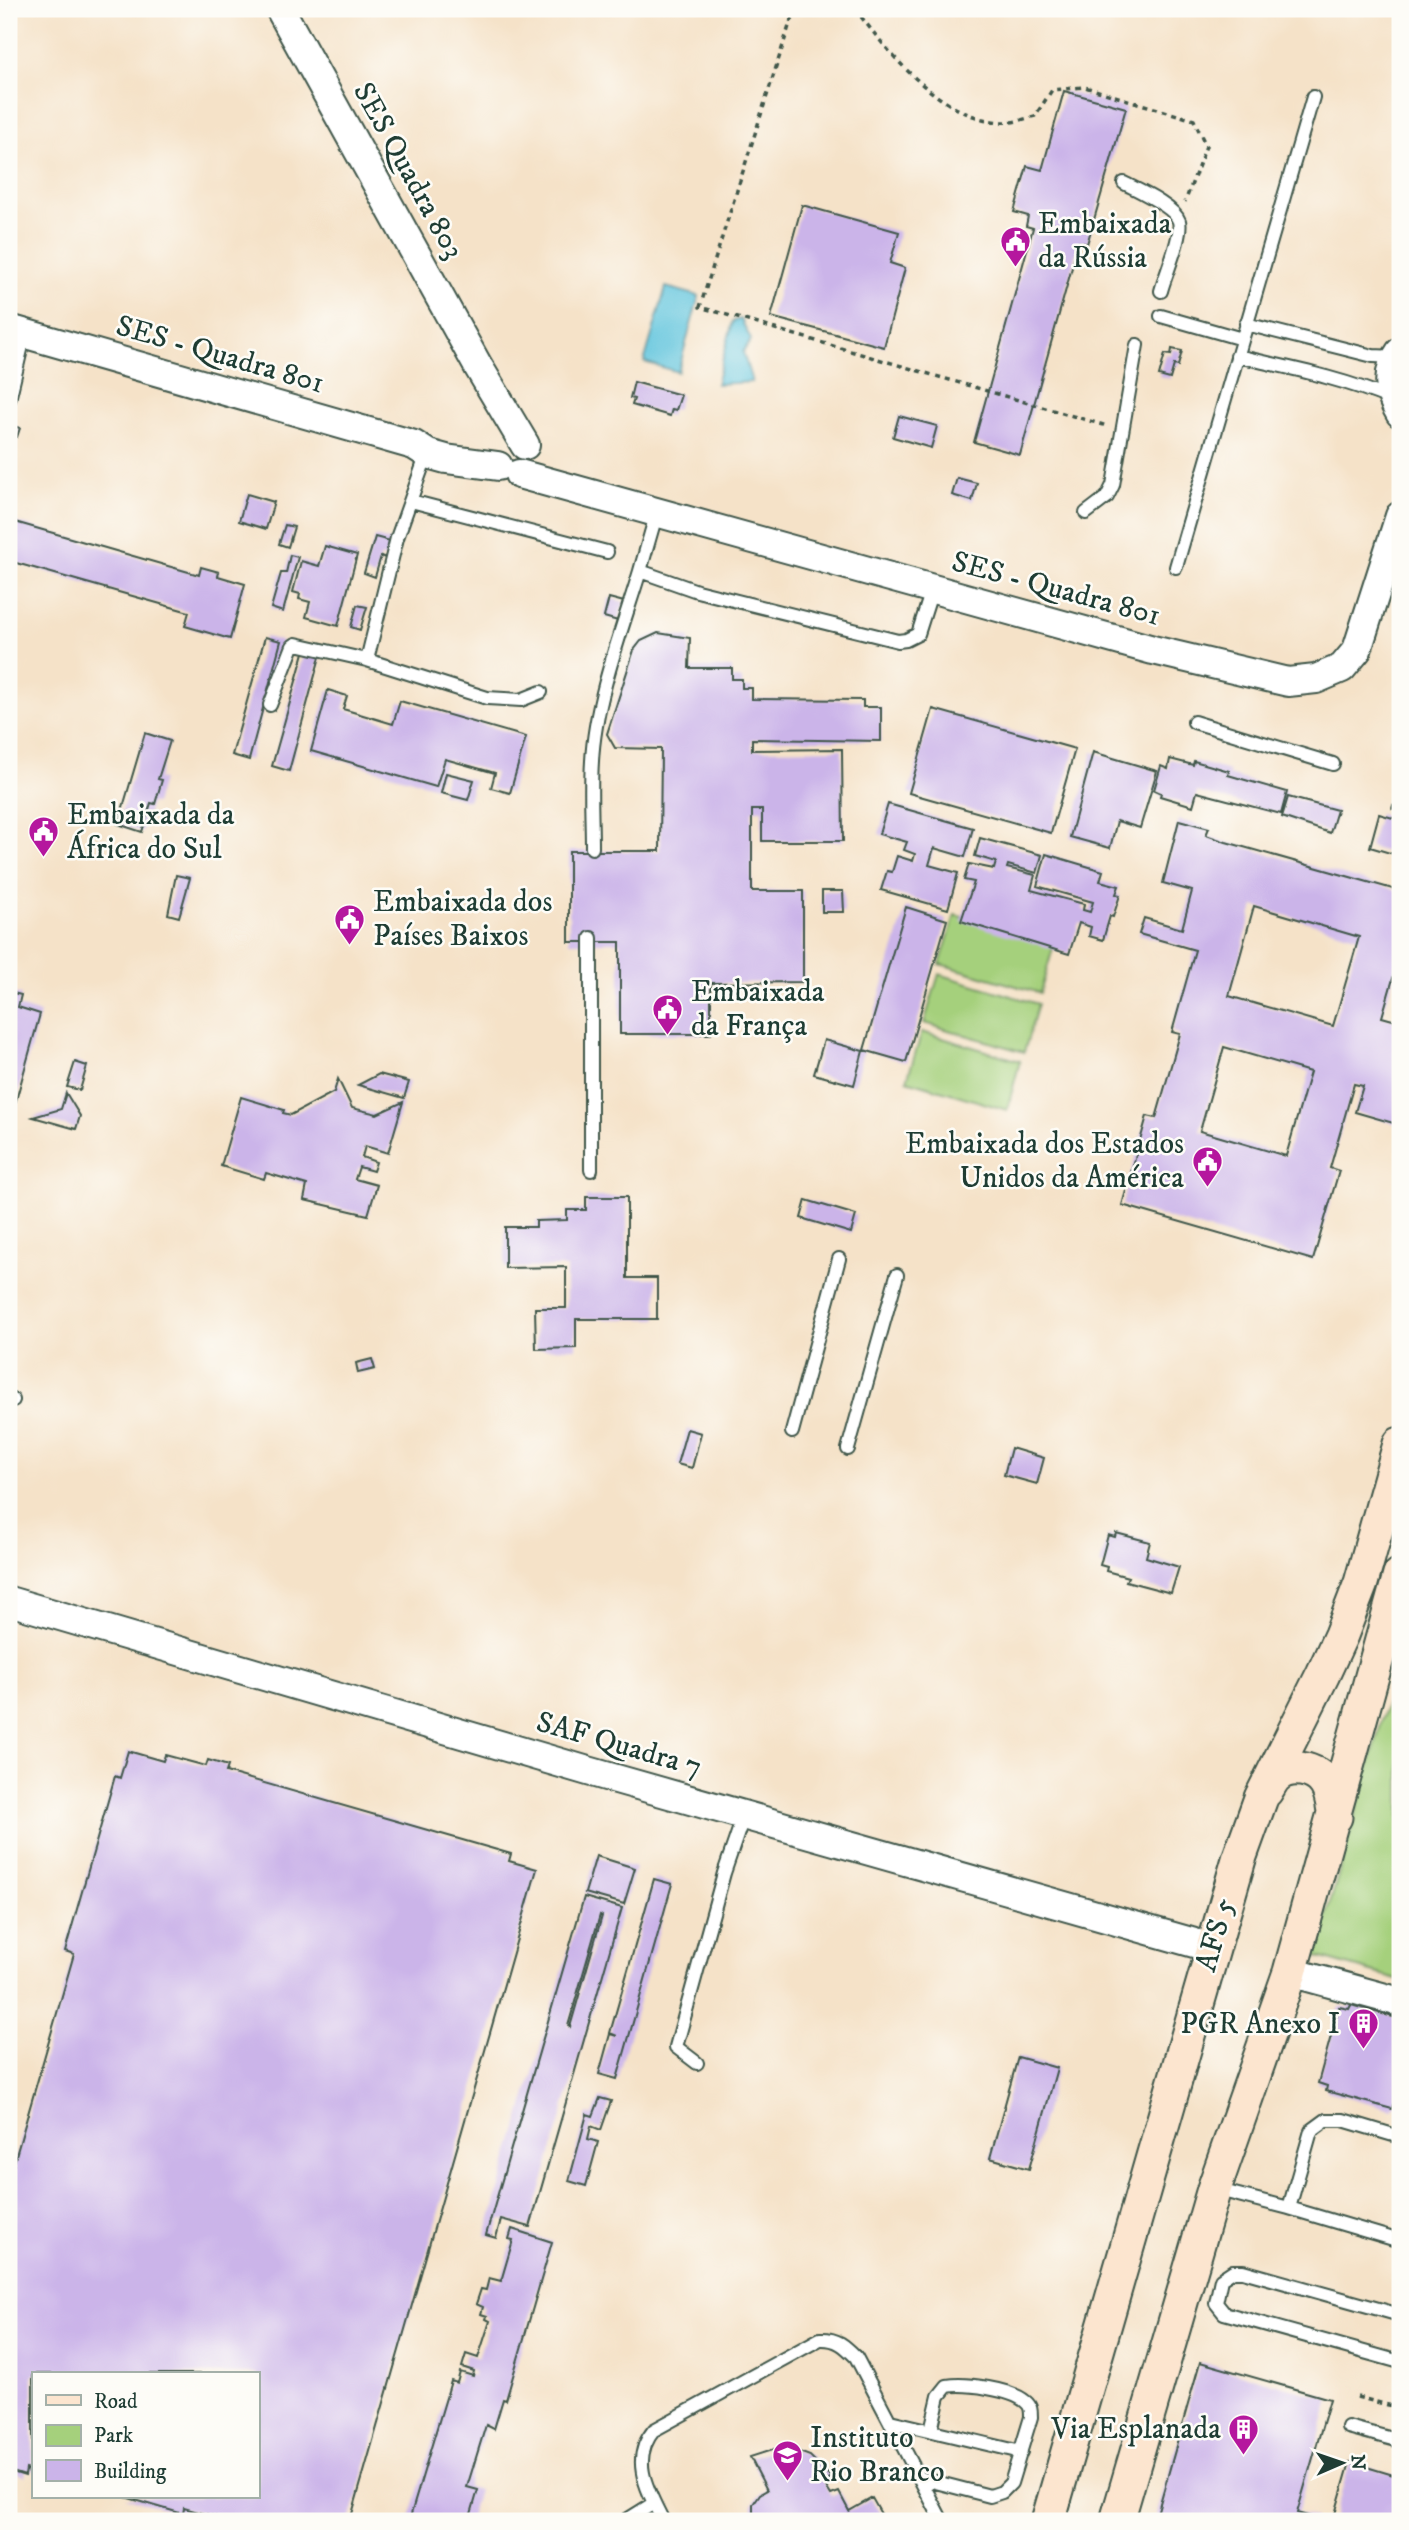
<svg xmlns="http://www.w3.org/2000/svg" width="1409" height="2530" font-family="'IM FELL DW Pica',serif">
	<style>
		.green { fill: #a5d07c; stroke: #628658; stroke-width: 2 }
		.water { fill: #5fc4dd; stroke: #3f8088; stroke-width: 2 }
		.building { fill: #cbb4e9; fill-rule: evenodd }
		.lines { fill: none; stroke-linecap: round; stroke-linejoin: round }
		.service-casing { stroke: #3f564a; stroke-width: 16 }
		.tertiary-casing { stroke: #3f564a; stroke-width: 32 }
		.secondary-casing { stroke: #3f564a; stroke-width: 37 }
		.path { stroke: #3f564a; stroke-width: 3.5; stroke-dasharray: 5 5; stroke-linecap: butt }
		.service { stroke: #fff; stroke-width: 12 }
		.tertiary { stroke: #fff; stroke-width: 28 }
		.secondary { stroke: #fce5cf; stroke-width: 33 }
		.labels { text-anchor: middle; dominant-baseline: central; stroke-width: 5; stroke-linejoin: round; paint-order: stroke }
		.street-label { font-size: 30px; fill: #1f3d34; stroke: #fdfcf7 }
		.poi-label { font-size: 30px; fill: #1f3d34; stroke: #fdfcf7; text-anchor: start }
	</style>
	<rect width="100%" height="100%" fill="#fdfcf7"/>
	<filter id="ink" filterUnits="userSpaceOnUse"><feTurbulence type="fractalNoise" baseFrequency=".0143" numOctaves="2"/><feDisplacementMap in="SourceGraphic" scale="14" xChannelSelector="R" yChannelSelector="G"/><feConvolveMatrix kernelMatrix="1 2 1 2 8 2 1 2 1" color-interpolation-filters="sRGB"/></filter>
	<filter id="wash" filterUnits="userSpaceOnUse"><feTurbulence type="fractalNoise" baseFrequency=".00686" numOctaves="4" result="noise"/><feDisplacementMap in="SourceGraphic" scale="28" xChannelSelector="R" yChannelSelector="G"/><feGaussianBlur stdDeviation="1.57" result="paint"/><feColorMatrix in="noise" values="0 0 0 0 0 0 0 0 0 0 0 0 0 0 0 0 0 1.4 0 .05"/><feComposite in="paint" operator="in"/></filter>
	<g filter="url(#wash)">
		<rect width="100%" height="100%" fill="#f5e2c8"/>
		<path class="green" d="M955,915L1054,945L1040,993L940,964Z
			M939,974L1038,1004L1024,1052L924,1023Z
			M922,1032L1020,1061L1007,1110L907,1080Z
			M1400,1657V1980L1315,1956Z"/>
		<path class="water" d="M666,287L699,296L678,372L644,362Z
			M741,319L751,340L743,352L752,382L716,384L733,321Z"/>
		<g id="blocks">
			<path class="building" d="M1064,91L1126,108L1087,244L1079,242L1020,455L974,442L1033,228L1026,226L1028,216L1014,212L1027,166L1042,170Z
				M802,205L899,232L890,263L905,268L884,347L771,317Z
				M1172,349L1182,351L1178,366L1174,365L1170,379L1159,376L1165,354L1171,355Z
				M634,382L681,395L676,410L672,409L670,416L632,405L634,399L630,398Z
				M899,416L937,426L931,448L893,437Z
				M9,425L20,428L17,437L9,435Z
				M957,478L977,483L972,501L952,495Z
				M247,494L274,502L266,529L239,521Z
				M15,522L199,575L201,567L219,572L218,576L245,584L230,639L185,626L189,612L9,561V542Z
				M285,525L294,527L288,547L279,544Z
				M375,537L390,541L385,558L381,556L375,577L364,573Z
				M325,546L357,555L338,626L306,617L310,602L299,599L300,594L293,592L301,561L319,566Z
				M290,555L298,557L283,612L271,608L281,573H286Z
				M609,598L624,602L618,621L604,617Z
				M357,605L367,607L360,630L351,627Z
				M658,633L690,638L689,668H732V679H742V688H752V699L863,700V707H881V741L752,739V750L842,749L843,841H762V810H752V891H803V982L711,983V1034H620V942H569V851H660L661,749L615,748L607,734L634,650L641,641Z
				M265,637L281,641L249,760L232,755Z
				M305,649L321,653L289,771L272,766Z
				M328,690L347,696L343,709L393,724L400,701L526,737L510,793L491,788L495,773L445,759L436,787L311,751Z
				M933,709L1075,749L1051,833L909,793Z
				M145,733L170,741L158,779L162,780L155,804L151,803L142,832L118,824Z
				M1093,752L1157,771L1140,828L1117,821L1110,848L1070,837Z
				M1170,759L1193,765L1194,761L1229,771L1228,775L1287,792L1281,814L1197,792L1193,806L1160,796L1161,793L1154,790L1161,766L1168,769Z
				M446,773L474,780L468,800L441,793Z
				M1288,797L1337,810L1330,833L1282,817Z
				M888,804L973,828L965,857L934,848L929,865L958,873L948,909L881,890L887,871L892,872L897,856L913,861L915,854L904,850L907,842L879,834Z
				M1379,814L1400,820V856L1370,847Z
				M1179,820L1209,828L1206,835L1226,842L1400,891V954L1382,1017L1400,1022V1125L1355,1112L1363,1086L1354,1084L1330,1168L1339,1171L1313,1260L1122,1205L1147,1116L1156,1118L1180,1034L1172,1032L1195,950L1139,934L1144,918L1182,929L1192,891L1163,883ZM1254,906L1359,937L1333,1026L1229,996ZM1224,1047L1310,1072L1286,1156L1200,1131Z
				M980,838L1042,855L1037,873L1008,865L1007,868L1035,875L1031,890L1084,904L1083,910L1090,912L1093,902L1037,886L1046,854L1103,871L1100,881L1119,886L1116,894L1120,895L1113,917L1110,916L1103,940L1089,936L1091,927L1079,923L1069,954L961,921L974,882L964,880L969,864L994,869L996,862L975,856Z
				M176,875L190,878L179,917L168,914Z
				M822,891H843L844,912H822Z
				M906,907L947,920L906,1062L864,1050Z
				M9,992L21,995L18,1007L40,1014L10,1122Z
				M824,1040L863,1051L854,1085L814,1074Z
				M75,1062L87,1066L80,1090L67,1087Z
				M379,1074L409,1082L404,1098L358,1085Z
				M338,1079L352,1108L377,1114L403,1102L388,1153L365,1146L362,1157L376,1162L373,1171L359,1167L355,1179L377,1185L368,1215L304,1200L307,1185L266,1173L264,1179L221,1166L241,1097L284,1110L283,1113L291,1115L334,1092Z
				M66,1093L80,1116L76,1129L33,1117L61,1109Z
				M586,1197H627V1278H657V1319H576V1348L536,1349L535,1308H566V1267L505,1268V1227H536V1221L567,1220V1210H586Z
				M806,1200L856,1215L851,1233L801,1218Z
				M372,1359L375,1369L358,1373L356,1363Z
				M687,1429L701,1433L692,1468L677,1464Z
				M1011,1448L1044,1458L1037,1484L1004,1475Z
				M1116,1533L1150,1542L1146,1557L1179,1567L1171,1593L1126,1581L1128,1577L1106,1571L1107,1567L1100,1565L1108,1535L1115,1537Z
				M128,1751L163,1761L165,1755L206,1766L208,1760L228,1766L226,1772L511,1854L509,1861L537,1869L350,2521H231L184,2508L183,2514L125,2497H257V2374H33V2471L26,2469L25,2476L9,2471V2180L74,1954L65,1951L115,1776L120,1778Z
				M596,1856L635,1868L624,1904L585,1893Z
				M654,1879L672,1884L617,2079L599,2074L610,2034L617,2036L610,2033Z
				M584,1897L622,1908L530,2227L501,2219L496,2238L486,2235ZM600,1915L602,1916L570,2027L568,2026Z
				M1351,2005L1400,2019L1399,2107L1393,2105L1392,2109L1326,2091L1327,2086L1318,2083L1339,2007L1349,2009Z
				M1018,2057L1057,2068L1029,2169L990,2158Z
				M600,2098L611,2101L601,2130L591,2126L588,2139L598,2142L586,2186L569,2181L587,2114L593,2116Z
				M512,2229L552,2242L506,2400L503,2399L494,2429L486,2425L467,2487L478,2490L469,2521H409L451,2381L457,2383L460,2372L473,2376L474,2371L462,2367L466,2354L478,2358L490,2321L486,2319L487,2316L481,2314L483,2307L476,2304L481,2289L486,2290L489,2278L501,2281L513,2240L509,2239Z
				M1200,2362L1330,2399L1297,2513L1315,2518L1314,2521H1155Z
				M775,2449L794,2450L810,2456L830,2476L831,2478L823,2482L831,2495L839,2492L849,2511L872,2498L885,2521H753V2504L760,2494L767,2490L750,2457Z
				M1350,2462L1400,2477V2521H1333Z"/>
		</g>
	</g>
	<g filter="url(#ink)">
		<use href="#blocks" fill-opacity="0" stroke="#3f564a" stroke-width="2"/>
		<g class="lines">
			<defs>
				<path id="service" d="M1124,183C1137,190 1174,206 1179,221C1183,235 1165,275 1161,291
					M1161,316L1242,339
					M1246,324L1373,356L1396,357
					M1237,356C1289,368 1342,378 1391,399
					M9,400L25,333
					M428,451L397,538L367,660L487,698L521,700L541,692
					M411,501L607,552
					M657,512L640,571L697,591L898,641L906,640L918,634L932,590
					M1086,513L1107,497L1113,485L1137,345
					M1176,567L1313,97
					M270,705L293,646L296,644L367,660
					M1194,722L1333,764
					M592,848C592,819 590,790 592,761C595,700 622,630 640,571
					M591,938V1170
					M9,1399L13,1400
					M792,1432L839,1259
					M848,1449L897,1275
					M697,2063L676,2047L724,1873L744,1815
					M1215,2189L1289,2208L1400,2241
					M1289,2208L1311,2131L1326,2120H1343L1400,2137
					M1400,2315L1243,2271H1233L1221,2279L1216,2303L1224,2313L1400,2362
					M890,2421L1021,2452
					M1348,2427L1400,2441
					M920,2478L990,2496L1002,2492L1011,2483L1031,2417C1031,2411 1031,2406 1026,2402C1012,2389 965,2383 947,2386L939,2396L931,2430
					M625,2521L654,2503
					M663,2521C648,2491 629,2460 654,2430L820,2339C837,2338 845,2346 856,2357L942,2521"/>
				<path id="tertiary" d="M280,9L478,366L525,445
					M9,329L414,445L428,454L446,459L498,466
					M1400,352C1386,371 1388,394 1400,413
					M519,474L1153,650L1288,682L1316,679L1342,668L1357,650L1400,516
					M9,1601L588,1771L1212,1948
					M1290,1972L1400,2002"/>
				<path id="secondary" d="M1266,1791C1269,1786 1272,1780 1275,1777C1289,1763 1316,1768 1326,1784C1332,1793 1333,1806 1335,1817
					M1048,2521L1239,1859L1261,1798L1323,1674L1341,1635L1361,1583L1400,1444
					M1117,2521L1214,2189L1290,1972L1400,1575"/>
			</defs>
			<use href="#service" class="service-casing"/>
			<use href="#tertiary" class="tertiary-casing"/>
			<use href="#secondary" class="secondary-casing"/>
			<path class="path" d="M811,9L791,20L700,307L1107,426
				M855,9C890,54 944,124 1009,122C1017,122 1027,118 1035,116L1052,90L1085,87L1194,120L1206,146L1185,202
				M1400,785L1393,808L1400,810
				M1357,2397L1400,2408"/>
			<use href="#service" class="service"/>
			<use href="#tertiary" class="tertiary"/>
			<use href="#secondary" class="secondary"/>
		</g>
	</g>
	<defs>
		<symbol id="civic-pin" viewBox="-11 -11 22 30"><path d="M0 17L-7.5 6A9.5 9.5 0 1 1 7.5 6Z" fill="#b5179e" stroke="#fdfcf7"/><path d="M-.6-6.5H3V-4.5H.6V-3L4-1V1h2V6H-6V1h2V-1L-.6-3ZM-1.2 2.5V6h2.4V2.5Z" fill="#fff"/></symbol>
		<symbol id="building-pin" viewBox="-11 -11 22 30"><path d="M0 17L-7.5 6A9.5 9.5 0 1 1 7.5 6Z" fill="#b5179e" stroke="#fdfcf7"/><path d="M-4-6H4V6H1V3H-1V6H-4ZM-2.5-4.3h1.7v1.8h-1.7ZM.8-4.3h1.7v1.8H.8ZM-2.5-1h1.7V.8h-1.7ZM.8-1h1.7V.8H.8Z" fill="#fff"/></symbol>
		<symbol id="university-pin" viewBox="-11 -11 22 30"><path d="M0 17L-7.5 6A9.5 9.5 0 1 1 7.5 6Z" fill="#b5179e" stroke="#fdfcf7"/><path d="M0-5L7-2L0 1L-7-2ZM-4 1L0 2.5L4 1V4Q0 6-4 4Z" fill="#fff"/></symbol>
	</defs>
	<g fill-rule="evenodd">
		<use href="#civic-pin" x="998" y="224" width="35" height="47"/>
		<use href="#civic-pin" x="26" y="814" width="35" height="47"/>
		<use href="#civic-pin" x="332" y="902" width="35" height="47"/>
		<use href="#civic-pin" x="650" y="992" width="35" height="47"/>
		<use href="#civic-pin" x="1190" y="1144" width="35" height="47"/>
		<use href="#building-pin" x="1346" y="2006" width="35" height="47"/>
		<use href="#building-pin" x="1226" y="2412" width="35" height="47"/>
		<use href="#university-pin" x="770" y="2438" width="35" height="47"/>
	</g>
	<g class="labels">
		<g class="street-label">
			<text transform="translate(408 171) rotate(61)">SES Quadra 803</text>
			<text transform="translate(220 355) rotate(16)">SES - Quadra 801</text>
			<text transform="translate(1056 589) rotate(15)">SES - Quadra 801</text>
			<text transform="translate(619 1745) rotate(16)">SAF Quadra 7</text>
			<text transform="translate(1216 1935) rotate(-74)">AFS 5</text>
		</g>
		<g class="poi-label">
			<text x="1038" y="224">Embaixada<tspan x="1038" dy="34">da Rússia</tspan></text>
			<text x="67" y="815">Embaixada da<tspan x="67" dy="34">África do Sul</tspan></text>
			<text x="373" y="902">Embaixada dos<tspan x="373" dy="34">Países Baixos</tspan></text>
			<text x="691" y="992">Embaixada<tspan x="691" dy="34">da França</tspan></text>
			<text x="1184" y="1144" text-anchor="end">Embaixada dos Estados<tspan x="1184" dy="34">Unidos da América</tspan></text>
			<text x="1340" y="2024" text-anchor="end">PGR Anexo I</text>
			<text x="1221" y="2429" text-anchor="end">Via Esplanada</text>
			<text x="810" y="2438">Instituto<tspan x="810" dy="34">Rio Branco</tspan></text>
		</g>
	</g>
	<rect width="1409" height="2530" fill="none" stroke="#fdfcf7" stroke-width="35"/>
	<rect x="32" y="2372" width="228" height="126" fill="#fdfcf7" stroke="#a4b0a9" stroke-width="2"/>
	<rect x="46" y="2395" width="35" height="10" fill="#fce5cf" stroke="#a4b0a9" stroke-width="2"/>
	<text x="94" y="2408" font-size="21" fill="#1f3d34">Road</text>
	<rect x="46" y="2425" width="35" height="21" fill="#a5d07c" stroke="#a4b0a9" stroke-width="2"/>
	<text x="94" y="2442" font-size="21" fill="#1f3d34">Park</text>
	<rect x="46" y="2460" width="35" height="21" fill="#cbb4e9" stroke="#a4b0a9" stroke-width="2"/>
	<text x="94" y="2478" font-size="21" fill="#1f3d34">Building</text>
	<g transform="translate(1342 2463) rotate(88)" stroke="#fdfcf7" stroke-width="5" paint-order="stroke">
	<path d="M0-5L12 26L0 18L-12 26Z" fill="#1f3d34"/>
	<text y="-10" font-size="19" font-weight="bold" text-anchor="middle" fill="#1f3d34">N</text>
	</g>
</svg>
